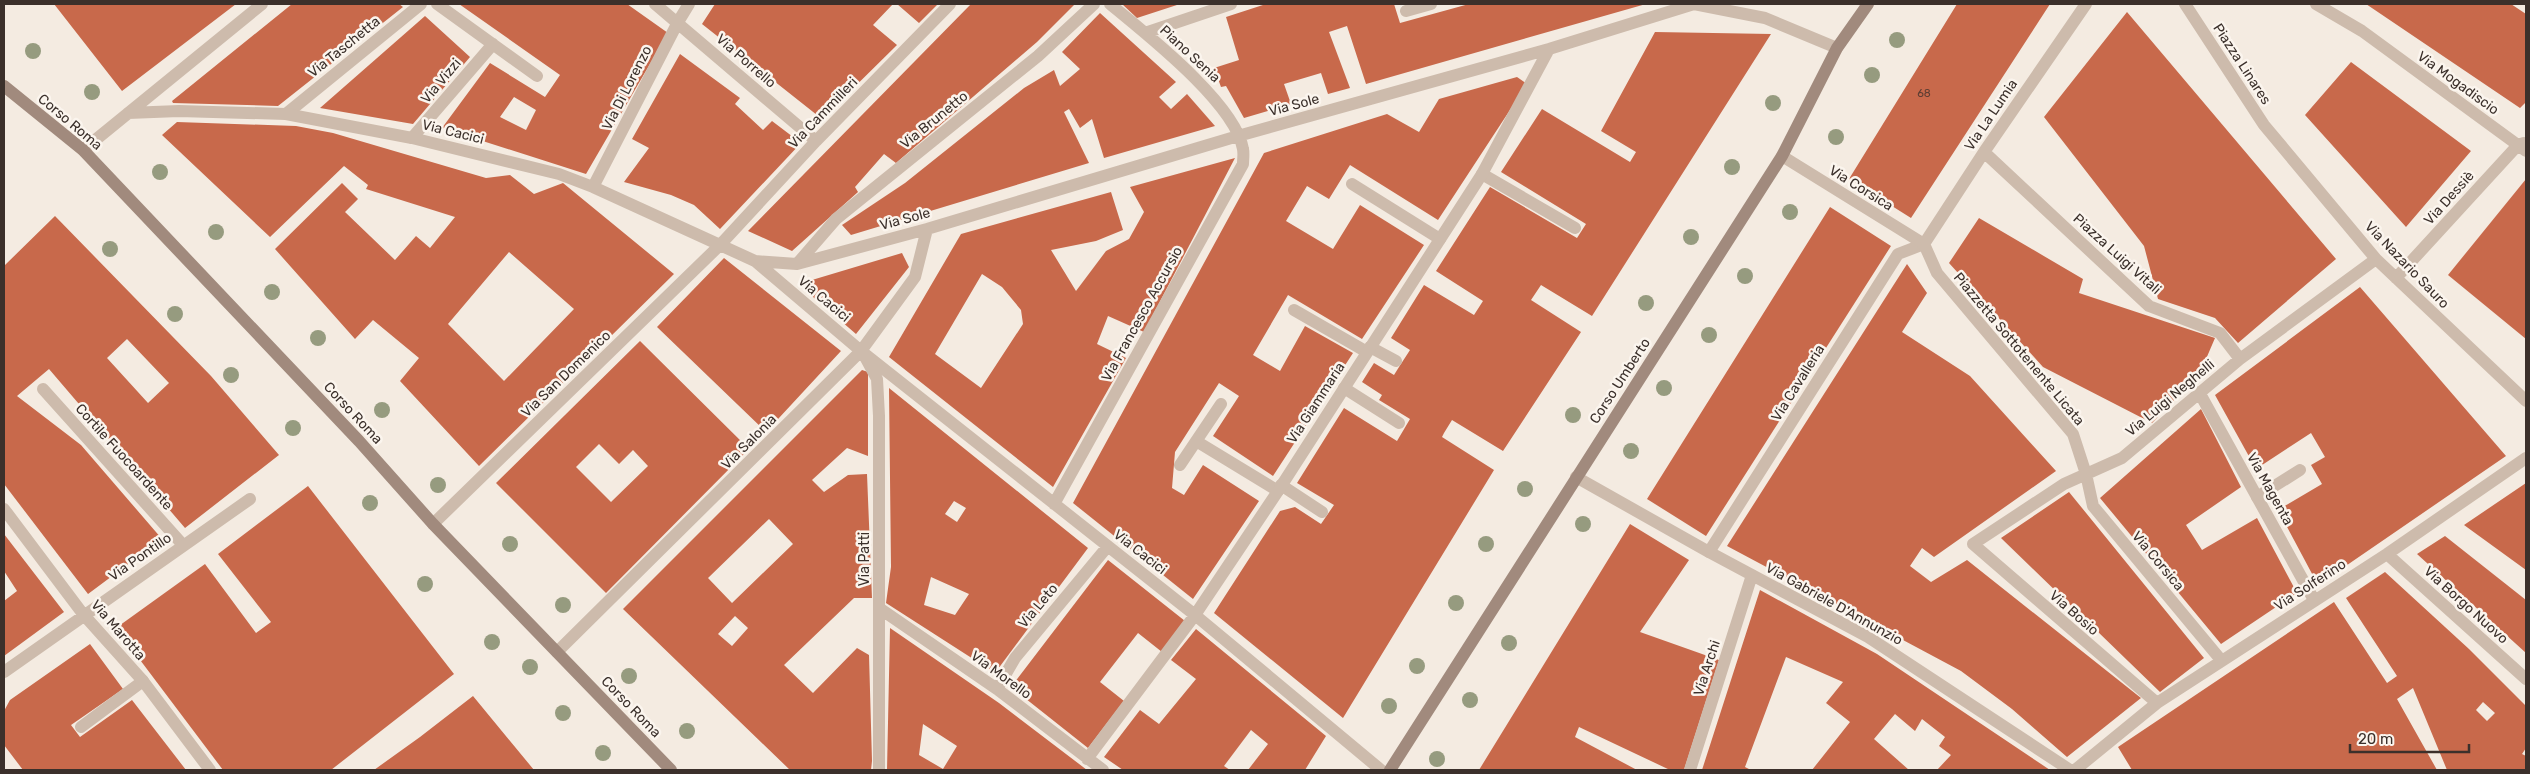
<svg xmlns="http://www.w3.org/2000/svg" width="2530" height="774" font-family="Rubik,sans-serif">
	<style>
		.building { fill: #c8694b; fill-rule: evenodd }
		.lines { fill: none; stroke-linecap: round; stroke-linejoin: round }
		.service { stroke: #cdbbac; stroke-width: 12 }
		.minor { stroke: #cdbbac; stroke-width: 12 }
		.secondary { stroke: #a18a7d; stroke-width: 12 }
		.tree { fill: #969b7f }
		.labels { text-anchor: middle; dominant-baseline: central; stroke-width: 5; stroke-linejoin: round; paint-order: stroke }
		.number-label { font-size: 11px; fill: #5e3e33 }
		.street-label { font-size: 14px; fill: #3b302b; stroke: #fbf5ee }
	</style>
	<rect width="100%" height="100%" fill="#f4ebe1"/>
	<path class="building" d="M54,4H236L122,91Z
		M292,4H399L403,7L278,106L173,103L172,101Z
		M459,4H627L668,33L586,174L442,128L490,63L545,97L560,75ZM514,97L536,110L526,130L500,117Z
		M715,4H893L873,25L897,45L822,119L702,24Z
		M897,4H938L919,23Z
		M971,4H1075L1037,42L896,163L884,154L855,187L858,192L792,251L748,231Z
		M1122,4H1180L1137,18Z
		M1266,4H1394L1400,23L1469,4H1646L1366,84L1347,26L1329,32L1350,88L1328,94L1321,73L1284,84L1291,104L1244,118L1226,86L1221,87L1214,68L1239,60L1226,17Z
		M1957,4H2050L1911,218L1849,179Z
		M2366,4H2511L2526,14V102L2520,108Z
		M2127,12L2336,259L2238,343L2215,318L2158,299L2144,246L2044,117Z
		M1100,13L1176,82L1159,97L1171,109L1187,94L1215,126L1104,158L1092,119L1080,128L1069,109L1064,112L1089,163L851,235L842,225L905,183L1024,88L1054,70L1060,86L1080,69L1062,52Z
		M425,16L470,57L413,124L320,108Z
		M1655,32L1771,34L1592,316L1541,285L1531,300L1581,332L1503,451L1452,420L1444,433L1442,437L1494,470L1343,718L1214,613L1280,511L1295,507L1321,524L1334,505L1297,483L1344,408L1397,441L1410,419L1379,400L1382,395L1362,382L1374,363L1394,375L1399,367L1410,350L1391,338L1424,285L1474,315L1483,301L1436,271L1490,187L1577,238L1586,224L1501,172L1542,109L1630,162L1636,152L1601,131Z
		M680,54L740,98L735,104L763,130L772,121L801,143L720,229L694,205L671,195L624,182L649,148L632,139Z
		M2351,62L2471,151L2406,227L2305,115Z
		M1517,77L1527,84L1438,220L1350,165L1329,199L1307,186L1286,221L1333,249L1360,205L1424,245L1362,339L1288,295L1253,355L1280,371L1305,326L1353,353L1273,476L1213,436L1239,396L1219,383L1175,452L1172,488L1184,495L1203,465L1259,501L1193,599L1073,503L1264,153L1387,114L1419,132L1439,99Z
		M177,122L296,126L333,133L486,178L510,175L534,194L563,183L674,274L479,466L400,381L419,358L373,320L355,339L275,249L342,183L358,199L345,212L395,260L416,236L430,248L455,217L366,189L368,185L344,166L270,237L162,135ZM509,252L574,309L504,381L448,324Z
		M1235,158L1144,332L1108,316L1097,344L1126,358L1053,487L889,357L961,234L1111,192L1123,230L1096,241L1051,250L1076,291L1106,251L1129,239L1144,212L1130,187ZM982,274L1002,287L1021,310L1023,324L981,388L935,354Z
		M2526,179V339L2448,275Z
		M1830,207L1891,246L1706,536L1647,499Z
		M55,216L211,376L279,455L185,528L49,369L17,396L81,445L162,539L88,594L4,484V266ZM127,339L169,383L148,403L107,358Z
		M1979,218L2083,279L2079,293L2215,338L2200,373L2152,423L2043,367L1949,263Z
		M902,253L909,267L856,334L805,290L812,280Z
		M724,258L841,351L766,432L657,327Z
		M1907,264L1927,293L1902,332L1970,376L2056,471L1934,557L1922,548L1910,566L1931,582L1967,560L2141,698L2067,757L2012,709L1961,671L1727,546Z
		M2360,287L2506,456L2318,585L2278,510L2322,484L2311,465L2325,457L2311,433L2256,469L2215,395Z
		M640,341L749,449L606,593L496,483ZM599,444L619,464L633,450L648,466L611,502L576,467Z
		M862,370L868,372V456L847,448L812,480L824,492L848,475L867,474L872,598H854L784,665L813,693L857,648L869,655L872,761L871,770H790L623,609ZM769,519L793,544L732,603L708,578ZM735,616L748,628L732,646L718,634Z
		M889,388L1088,548L995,673L886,603L891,567ZM954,501L966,508L957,522L945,514ZM931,577L969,594L955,615L924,605Z
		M2201,409L2241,487L2186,525L2202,550L2257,518L2297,593L2221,644L2100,498Z
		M2526,483V570L2464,525Z
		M308,486L454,674L331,770H223L116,628L205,564L256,633L271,622L218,554Z
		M2069,492L2204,658L2160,692L2001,538Z
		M1630,524L1689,560L1640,632L1719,660L1684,770H1670L1579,727L1575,737L1637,770H1479Z
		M4,534L64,612L4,656V601L17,591L4,571Z
		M2445,536L2526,600V653L2417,554Z
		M1108,560L1185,621L1162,652L1138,633L1100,682L1124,701L1088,748L1011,687Z
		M2385,572L2469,649L2526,706V748L2522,754L2526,756V770H2447L2413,688L2397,699L2437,770H2132L2118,747L2334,602L2387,683L2397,676L2346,598ZM2483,702L2495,713L2487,721L2476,710Z
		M1760,590L1877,654L2050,770H1937L1951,755L1939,746L1945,737L1922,719L1915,731L1895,714L1874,739L1909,770H1812L1850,722L1826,703L1843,682L1786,657L1745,767L1751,770H1702Z
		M890,628L999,703L1087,770H887ZM923,724L957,746L943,769L919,755Z
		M1196,629L1326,736L1305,770H1248L1268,744L1251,730L1224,766L1230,770H1123L1104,757L1140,710L1159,724L1196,679L1171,660Z
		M90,644L123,689L71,725L80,737L132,700L186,770H23L4,745V711L10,700Z
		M473,696L534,770H374L420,737Z"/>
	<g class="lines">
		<path class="service" d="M437,4L537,76
			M286,114L421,4
			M412,138L493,44
			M1482,174L1575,228
			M1352,184L1440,239
			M1294,310L1367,352
			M1370,347L1396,361
			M1344,388L1399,423
			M43,389L183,545
			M1196,441L1278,491
			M1180,465L1221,404
			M1281,485L1322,512
			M2257,497L2300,470
			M1709,552L1898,254L1924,244
			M81,727L143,681"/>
		<path class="minor" d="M655,4L816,141
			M2185,4L2264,125L2376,259L2526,401
			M2316,4L2362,31L2526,151
			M1406,11L1431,4
			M1145,33L1231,4
			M128,113L179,111L286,114L412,138L559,174L593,187L755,261L861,351L1195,615L1381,770
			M83,150L262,4
			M1984,152L2149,306L2220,333L2240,359
			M1782,156L1924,244
			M593,187L678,22L689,4
			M1924,244L1937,273L2073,434L2086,474L2093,506L2221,660
			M1924,244L1984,152L2086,4
			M755,261L797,264L927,229L1238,136L1549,49L1694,4L1765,18L1837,48
			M797,264L836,219L1038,56L1094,4
			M2396,278L2518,145L2524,143
			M864,355L877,379L879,416V770
			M2199,392L2314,600
			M1576,477L1709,552L1868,637L2070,770
			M1054,504L1243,164C1243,159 1244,154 1243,149C1235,103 1146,34 1110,4
			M4,509L83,614L143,681L210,770
			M433,524L720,245L816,141L950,4
			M2387,554L2526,679
			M879,608L997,689L1103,770
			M557,652L861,351L915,277L927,229
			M4,672L250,499
			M997,689L1015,658L1108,546
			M2157,703L1973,544L2064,484L2122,458L2240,359L2376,259
			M1087,759L1195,615L1278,491L1482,174L1549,49
			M1690,770L1752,575
			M2075,770L2157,703L2387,554L2526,458"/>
		<path class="secondary" d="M4,86L83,150L359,441L433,524L671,770
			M1390,770L1782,156L1837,48L1868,4"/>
	</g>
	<g class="tree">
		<circle cx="1897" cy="40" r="8"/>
		<circle cx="33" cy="51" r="8"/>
		<circle cx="1872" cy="75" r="8"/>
		<circle cx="92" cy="92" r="8"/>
		<circle cx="1773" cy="103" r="8"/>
		<circle cx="1836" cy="137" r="8"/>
		<circle cx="1732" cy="167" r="8"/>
		<circle cx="160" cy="172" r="8"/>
		<circle cx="1790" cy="212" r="8"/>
		<circle cx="216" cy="232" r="8"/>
		<circle cx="1691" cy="237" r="8"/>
		<circle cx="110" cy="249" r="8"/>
		<circle cx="1745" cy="276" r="8"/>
		<circle cx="272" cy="292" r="8"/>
		<circle cx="1646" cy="303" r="8"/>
		<circle cx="175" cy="314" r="8"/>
		<circle cx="1709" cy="335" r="8"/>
		<circle cx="318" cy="338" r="8"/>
		<circle cx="231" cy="375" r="8"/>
		<circle cx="1664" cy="388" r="8"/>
		<circle cx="382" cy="410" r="8"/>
		<circle cx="1573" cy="415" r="8"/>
		<circle cx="293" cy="428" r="8"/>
		<circle cx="1631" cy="451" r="8"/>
		<circle cx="438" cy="485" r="8"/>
		<circle cx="1525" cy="489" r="8"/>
		<circle cx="370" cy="503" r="8"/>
		<circle cx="1583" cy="524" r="8"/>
		<circle cx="510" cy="544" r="8"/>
		<circle cx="1486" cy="544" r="8"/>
		<circle cx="425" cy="584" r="8"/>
		<circle cx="1456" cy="603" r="8"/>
		<circle cx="563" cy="605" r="8"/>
		<circle cx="492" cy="642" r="8"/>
		<circle cx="1509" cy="643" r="8"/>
		<circle cx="1417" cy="666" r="8"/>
		<circle cx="530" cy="667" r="8"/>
		<circle cx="629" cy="676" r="8"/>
		<circle cx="1470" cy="700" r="8"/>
		<circle cx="1389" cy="706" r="8"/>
		<circle cx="563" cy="713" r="8"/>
		<circle cx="687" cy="731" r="8"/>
		<circle cx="603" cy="753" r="8"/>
		<circle cx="1437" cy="759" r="8"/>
	</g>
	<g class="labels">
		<g class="number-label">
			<text x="1924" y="93">68</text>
		</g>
		<g class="street-label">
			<text transform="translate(344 47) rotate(-39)">Via Taschetta</text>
			<text transform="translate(1190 54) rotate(43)">Piano Senia</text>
			<text transform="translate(746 61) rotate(41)">Via Porrello</text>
			<text transform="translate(2242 64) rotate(57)">Piazza Linares</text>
			<text transform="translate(441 81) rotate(-50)">Via Vizzi</text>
			<text transform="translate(2458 83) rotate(36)">Via Mogadiscio</text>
			<text transform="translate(627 88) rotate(-63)">Via Di Lorenzo</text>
			<text transform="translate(1294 105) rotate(-15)">Via Sole</text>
			<text transform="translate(823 113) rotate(-46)">Via Cammilleri</text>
			<text transform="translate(1991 115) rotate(-56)">Via La Lumia</text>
			<text transform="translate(934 120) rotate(-39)">Via Brunetto</text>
			<text transform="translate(70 122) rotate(40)">Corso Roma</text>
			<text transform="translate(453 132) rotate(14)">Via Cacici</text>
			<text transform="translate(1861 188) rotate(32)">Via Corsica</text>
			<text transform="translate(2449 198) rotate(-48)">Via Dessiè</text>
			<text transform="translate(905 219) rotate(-15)">Via Sole</text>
			<text transform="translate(2117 254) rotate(42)">Piazza Luigi Vitali</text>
			<text transform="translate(2407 265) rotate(46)">Via Nazario Sauro</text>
			<text transform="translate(824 299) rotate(40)">Via Cacici</text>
			<text transform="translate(1142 314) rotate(-61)">Via Francesco Accursio</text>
			<text transform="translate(2019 349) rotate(50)">Piazzetta Sottotenente Licata</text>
			<text transform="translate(566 374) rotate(-44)">Via San Domenico</text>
			<text transform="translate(1620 381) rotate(-57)">Corso Umberto</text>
			<text transform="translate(1798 383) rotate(-58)">Via Cavalleria</text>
			<text transform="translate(2170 398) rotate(-40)">Via Luigi Neghelli</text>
			<text transform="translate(1316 403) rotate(-57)">Via Giammaria</text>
			<text transform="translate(353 413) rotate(47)">Corso Roma</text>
			<text transform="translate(749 442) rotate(-45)">Via Salonia</text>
			<text transform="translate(124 457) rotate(48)">Cortile Fuocoardente</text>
			<text transform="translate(2270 489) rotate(61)">Via Magenta</text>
			<text transform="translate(1140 552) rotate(38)">Via Cacici</text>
			<text transform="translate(140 557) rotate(-35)">Via Pontillo</text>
			<text transform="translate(864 559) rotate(-90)">Via Patti</text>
			<text transform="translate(2158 561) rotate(50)">Via Corsica</text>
			<text transform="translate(2310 585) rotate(-33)">Via Solferino</text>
			<text transform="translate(1834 604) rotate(29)">Via Gabriele D'Annunzio</text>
			<text transform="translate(2466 605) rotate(42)">Via Borgo Nuovo</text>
			<text transform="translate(1038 606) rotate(-50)">Via Leto</text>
			<text transform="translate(2074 613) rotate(41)">Via Bosio</text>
			<text transform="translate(118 630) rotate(49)">Via Marotta</text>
			<text transform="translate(1707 668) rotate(-72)">Via Archi</text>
			<text transform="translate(1001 675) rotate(36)">Via Morello</text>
			<text transform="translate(631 707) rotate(46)">Corso Roma</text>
		</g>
	</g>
	<rect width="2530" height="774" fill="none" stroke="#3b302b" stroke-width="10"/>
	<path d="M2350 744v8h119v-8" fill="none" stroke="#3b302b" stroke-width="2.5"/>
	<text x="2358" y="744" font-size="15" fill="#3b302b" stroke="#fbf5ee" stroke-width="4" paint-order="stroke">20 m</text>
</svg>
